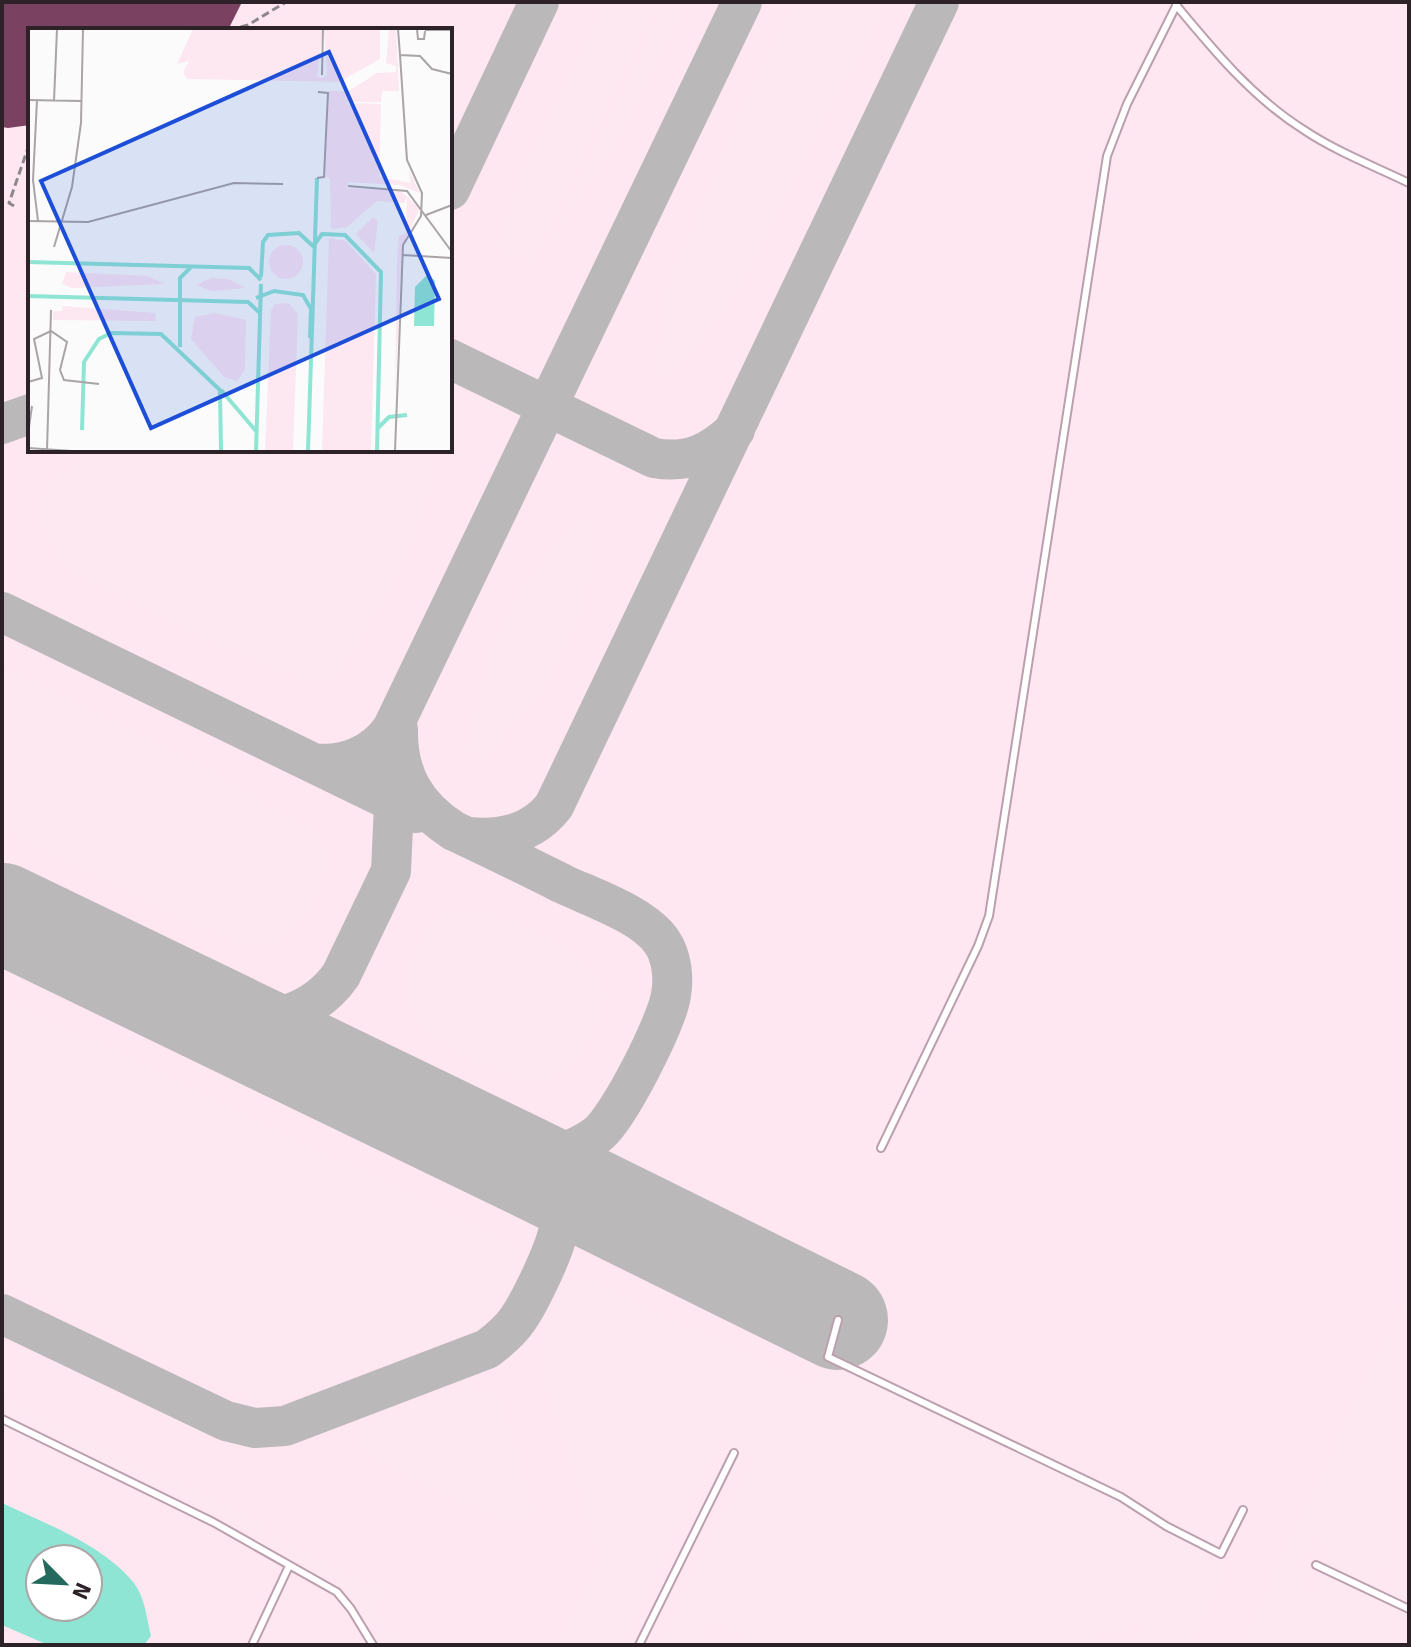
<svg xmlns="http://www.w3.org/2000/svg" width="1411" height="1647" font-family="Signika,sans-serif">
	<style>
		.built { fill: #ffe7f2; fill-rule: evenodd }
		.green { fill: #fde7f1 }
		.water { fill: #8fe5d3; fill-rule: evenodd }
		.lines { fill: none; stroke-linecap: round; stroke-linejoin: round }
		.taxiway { stroke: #bbb8b9; stroke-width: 40 }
		.runway { stroke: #bbb8b9; stroke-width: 100 }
		.building { fill: #7a4260 }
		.service-casing { stroke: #bc9fad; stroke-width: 10 }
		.path { stroke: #8d878a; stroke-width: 3; stroke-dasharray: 8 4; stroke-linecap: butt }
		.service { stroke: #fff; stroke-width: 6 }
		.inset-river { fill: none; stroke: #8fe5d3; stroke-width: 4 }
		.inset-road { fill: none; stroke: #a9a4a6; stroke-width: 2 }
		.view { fill: #1d4ed8; fill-opacity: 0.15; stroke: #1d4ed8; stroke-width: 4 }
		.inset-edge { fill: none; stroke: #2d2227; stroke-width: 4 }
	</style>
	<rect width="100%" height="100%" fill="#fbfbfb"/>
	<path class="built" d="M2,2H1409V1645H2ZM30,30H450V450H30ZM40,1559H88V1607H40Z"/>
	<path class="green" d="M606,2H660L532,263L521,256L496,251L522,175Z
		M664,2H687L626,127L538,266Z
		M793,2H887L727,310L669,376L656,372L667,288L743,108Z
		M107,450H434C430,533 385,600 342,668C333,677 325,683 311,683L226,648L73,571C45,549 27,508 57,477C70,464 90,457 107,450Z
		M583,517L597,524L585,604L547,685L486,758L466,750L489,655L522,584Z
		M2,666L156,740L299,821C307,827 317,833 322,842C338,874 304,935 271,944C256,948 242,944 228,940L2,831Z
		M468,908L485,910C518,925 602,952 605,993C606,1010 595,1030 587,1044C577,1064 557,1080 534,1080C507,1079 432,1043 417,1021C397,992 413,937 440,916C449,909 458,909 468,908Z
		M2,996L525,1249C507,1288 499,1316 458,1336L281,1402L254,1400L234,1392L2,1279Z
		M581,1274L813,1386L827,1360L1119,1500L1229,1563L1191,1645H1134L1142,1627L1138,1621L1122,1633L1099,1629L1090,1641V1645H762L711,1621L697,1645H660L724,1511L734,1502L755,1458L722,1441L624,1645H555L601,1557L544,1383C535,1341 549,1316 566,1279L571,1281L572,1277L578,1280Z
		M1409,1289V1604L1388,1594L1396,1576L1380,1568L1372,1586L1321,1562L1330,1544L1315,1537L1302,1559L1311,1566L1304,1589L1315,1594L1323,1579L1330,1575L1409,1613V1645H1243L1247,1632Z
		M461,1387C478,1387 490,1390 502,1404L534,1507C530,1524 516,1525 502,1521L367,1455L358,1445L362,1429L368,1423Z
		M2,1398L267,1525L264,1532L385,1590L374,1614L388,1621L384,1630L416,1645H380L352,1598L329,1579L212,1511L2,1410Z"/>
	<path class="water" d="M2,1503C46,1524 102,1544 134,1583C145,1597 147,1620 151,1636L144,1645H48L2,1625ZM40,1559H88V1607H40Z"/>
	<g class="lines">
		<path class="taxiway" d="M450,190L539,2
			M450,359L654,458C688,464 711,453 735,430
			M2,424L30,414
			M2,612L416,813
			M398,729C397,775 416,807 454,831C491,848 527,866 563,884C593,898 644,915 662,942C672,957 674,978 671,995C667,1022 619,1117 598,1134C576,1151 540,1162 512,1159
			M313,763C344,767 374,755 392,729L742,2
			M469,837C502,840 532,834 554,806L939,2
			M90,951L228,1016C271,1026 315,1012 341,975L391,871L396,761
			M2,1314L226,1421L255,1428L285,1426L487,1349C499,1340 510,1331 518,1319C529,1303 561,1240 559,1222C556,1198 539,1181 524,1165"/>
		<path class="runway" d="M2,913L524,1165L838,1320"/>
	</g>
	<path class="building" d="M2,2H242L228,30H30V125L8,128L2,127Z"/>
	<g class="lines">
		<defs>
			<path id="service" d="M1176,5C1214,51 1253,98 1304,130C1337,152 1374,166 1409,183
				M881,1148L978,946L989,916L1107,156L1127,104L1178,2
				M838,1320L828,1357L1121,1497L1166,1526L1221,1554L1243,1510
				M2,1419L213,1522L337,1592L351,1609L373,1645
				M1316,1565L1409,1609
				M252,1645L289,1566
				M639,1645L734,1453"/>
		</defs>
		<use href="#service" class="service-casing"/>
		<path class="path" d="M229,30L248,25L286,2
			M14,206L9,203L29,145L28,125"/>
		<use href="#service" class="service"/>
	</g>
	<g transform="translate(28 28)">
		<rect width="424" height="424" fill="#fbfbfb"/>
		<path d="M165,1H295L289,49L294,50L299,47L296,1H352V31L311,54L159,51L155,44L161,33L149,36ZM361,1H368L371,63H354L353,74H318L325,81L327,75L353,76L351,149L383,155L380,141L392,165L372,157L320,154L319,160L372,163L392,180L374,219L367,367L369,234L371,208L378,205L379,170L376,175L349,173L319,199L303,201L302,150L297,149L301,63H321L349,45L368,44V38L358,35ZM345,189L350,193L346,225L328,206ZM301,210L318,213L348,246L343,423H294ZM241 234a17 17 0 1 1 34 0a17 17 0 1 1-34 0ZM38,244L120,248L137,256L44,260L34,256ZM183,250L200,251L218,260L184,263L168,257ZM260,275L270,286L265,423H237L243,283L247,276ZM35,278L127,285L128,293L25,292V283H34ZM187,285L218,292L217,342L209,353L196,349L163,311L167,289Z" fill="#fde7f1"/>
		<path d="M400,246L407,253L406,298H386L387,259Z" fill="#8fe5d3"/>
		<path class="inset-river" d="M286,217L294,206L317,207L353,244L349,423M0,234L221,240L233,252M233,249L235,214L240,207L271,205L286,219M0,268L220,274L232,285M228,270L246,263L275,267L283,281L282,310M152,319V250L164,238M193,362L228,403M350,400L361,389L379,387M54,402L56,334L71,311L83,305L133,306L192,362L193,423M228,423L233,256M280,423L289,150"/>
		<path class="inset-road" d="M370,1L372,27L392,28L404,41L424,46M389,1L390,11H396L397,3M397,2H424M294,47L295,1M0,72L53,73M9,72L5,152L10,193M26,73L29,1M289,150L296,149L300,65L290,64M320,158L379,163L424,224M398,187L424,177M0,193L60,194L206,155L255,156M26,219L44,159L53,95L55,1M375,227L424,230M0,354L14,350L6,311L23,303L39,314L32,342L36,352L71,356M0,406L4,378M0,420L44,423M19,423L23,282M367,423L375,217L393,188L394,165L379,132L372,27"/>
		<path class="view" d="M301,24L411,271L123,400L13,153Z"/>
		<rect width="424" height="424" class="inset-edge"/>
	</g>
	<rect width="1411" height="1647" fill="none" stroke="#2d2227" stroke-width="8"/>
	<g transform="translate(64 1583) rotate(114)"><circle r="38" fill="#ffffff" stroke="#aba7a9" stroke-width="2"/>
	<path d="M0-6L14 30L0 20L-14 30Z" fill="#23695d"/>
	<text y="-12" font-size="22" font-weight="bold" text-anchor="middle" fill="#2d2227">N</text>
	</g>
</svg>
